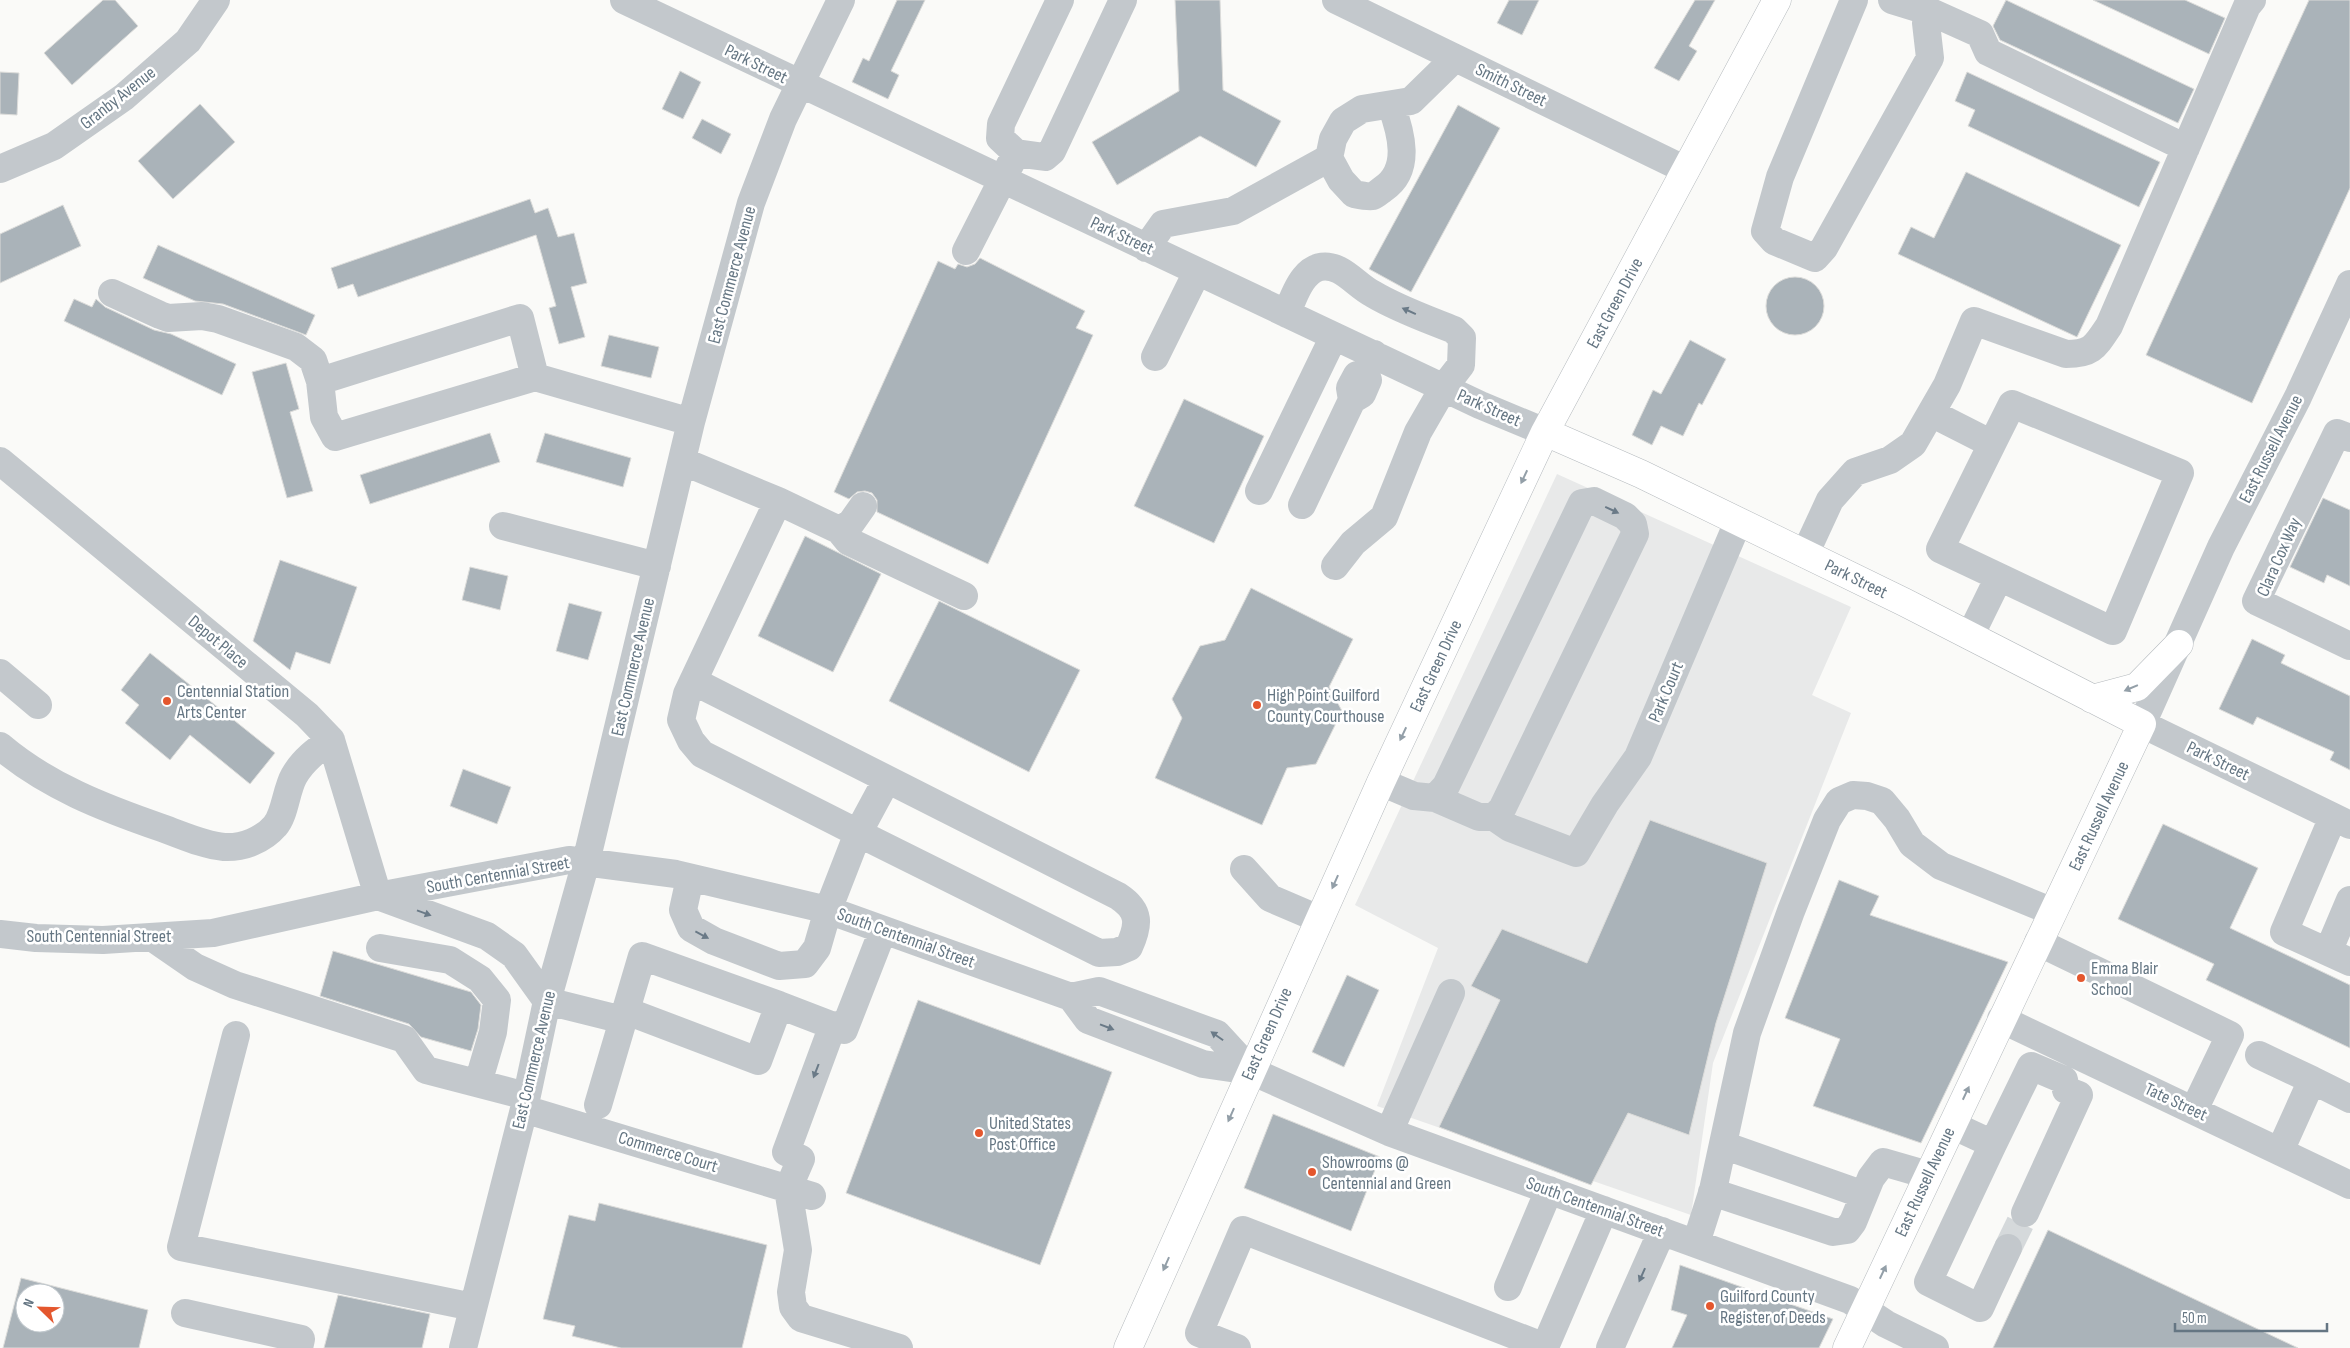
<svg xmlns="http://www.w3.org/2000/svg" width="2350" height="1348" font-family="'Sofia Sans Condensed',sans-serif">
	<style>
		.built { fill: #e8e9e9 }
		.building { fill: #aab3b9; stroke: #dcdcda; fill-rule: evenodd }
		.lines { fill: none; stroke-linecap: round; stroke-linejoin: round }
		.minor-tunnel { stroke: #d5d9db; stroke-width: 28; stroke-dasharray: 28 14; stroke-linecap: butt }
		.major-casing { stroke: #b5babe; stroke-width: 29 }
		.minor { stroke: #c3c8cc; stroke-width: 28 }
		.major { stroke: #fff; stroke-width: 28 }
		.oneway { fill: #6a7a87 }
		.oneway2 { fill: #939fa8 }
		.poi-dot { fill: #e4572e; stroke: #fff; stroke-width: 2 }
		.labels { text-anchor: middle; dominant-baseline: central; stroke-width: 5; stroke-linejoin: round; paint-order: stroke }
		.street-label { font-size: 18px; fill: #657683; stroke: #fff }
		.poi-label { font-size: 18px; fill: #657683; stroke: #fff; text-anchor: start }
	</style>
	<rect width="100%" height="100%" fill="#fafaf8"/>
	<path class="built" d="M1557,474L1851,607L1812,695L1851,713L1713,1063L1691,1215L1377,1106L1438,948L1355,905Z"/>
	<path class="building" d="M103,0H115L138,26L72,85L44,53Z
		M897,0H925L891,71L899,75L888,99L852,82L863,58L869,61Z
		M1175,0H1220L1223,90L1281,121L1256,167L1200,136L1117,185L1092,142L1179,91Z
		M1509,0H1539L1522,35L1497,23Z
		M1695,0H1715L1689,46L1697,51L1679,81L1654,68Z
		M2006,0L2194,89L2178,123L2000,40L1993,26Z
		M2093,0H2185L2225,18L2209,54Z
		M2309,0H2350V188L2252,403L2146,355Z
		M680,71L701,82L683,119L662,109Z
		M0,72L19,73L17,115L0,114Z
		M1967,72L2160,162L2139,207L1968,126L1975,110L1955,101Z
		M200,104L235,142L173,199L138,161Z
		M1458,105L1500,128L1411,292L1369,269Z
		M702,119L731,134L721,154L692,138Z
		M1966,172L2121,245L2077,337L1898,254L1911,227L1934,238Z
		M530,199L535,213L548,208L558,237L574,233L587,283L571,287L585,337L559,344L549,308L556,306L536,235L358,297L353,284L338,289L331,268Z
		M63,205L81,246L0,283V234Z
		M158,245L315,315L306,335L223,304L195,301L143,278Z
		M980,258L1085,311L1076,328L1093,335L988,564L877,512V500L872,493L865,491L857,492L849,499L834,492L938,261L955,269L958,264L967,267L975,264Z
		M1766 306a29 29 0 1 1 58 0a29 29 0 1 1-58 0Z
		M74,299L92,307L96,299L105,307L154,330L171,334L236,364L222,395L64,321Z
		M609,335L659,347L651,378L601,366Z
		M1690,340L1726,359L1702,405L1699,403L1683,436L1661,426L1652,445L1632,435L1653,390L1661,394Z
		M286,363L299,409L290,412L313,491L287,498L252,372Z
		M1184,399L1264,436L1214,543L1134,506Z
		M490,433L500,462L370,504L360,475Z
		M545,433L631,458L623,487L536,462Z
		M2323,498L2350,510V586L2327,575L2324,583L2290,567Z
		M805,536L881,574L833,672L758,636Z
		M280,560L357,587L330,664L296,652L290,670L253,641Z
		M470,567L508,576L500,610L462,600Z
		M1251,588L1353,639L1329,687L1342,711L1316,764L1287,768L1262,825L1155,778L1182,718L1172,699L1200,646L1225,640Z
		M939,601L1080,670L1029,772L889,701Z
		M569,603L602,612L588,660L556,651Z
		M2252,639L2285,655L2281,663L2350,696V770L2330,760L2334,752L2305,739L2257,717L2253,725L2219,709Z
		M150,653L275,753L250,784L190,735L170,760L125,723L139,705L121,690Z
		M463,769L511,787L497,824L450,806Z
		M1650,820L1767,863L1716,1023L1689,1135L1628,1113L1591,1185L1439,1127L1500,1000L1471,986L1502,929L1587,963Z
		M2163,824L2258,868L2230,928L2350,985V1048L2206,980L2214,964L2118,919Z
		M1839,880L1879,896L1870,915L2008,962L1921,1143L1813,1106L1840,1039L1785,1018Z
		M333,951L471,992L481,1005L478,1029L471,1051L421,1037L409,1024L320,996Z
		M1347,975L1379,990L1344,1067L1312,1052Z
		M918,1000L1112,1072L1040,1265L846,1193Z
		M1273,1114L1380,1157L1351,1231L1244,1188Z
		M599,1203L767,1245L742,1348H621L572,1336L575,1326L543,1319L569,1215L595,1221Z
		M2048,1230L2298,1348H1993Z
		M1680,1265L1750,1290L1833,1319L1819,1348H1672L1687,1315L1671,1310Z
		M21,1278L148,1310L139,1348H3ZM25,1293H55V1323H25Z
		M338,1295L430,1314L422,1348H324Z"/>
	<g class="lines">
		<path class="minor-tunnel" d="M2008,1248L2025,1213"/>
		<defs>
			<path id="major" d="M1545,432L1641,474L1904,602L2142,724L1847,1348
				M2092,699L2137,687L2179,644
				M1128,1348L1381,782L1545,432L1777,0"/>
		</defs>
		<use href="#major" class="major-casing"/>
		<path class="minor" d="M624,0L1480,405L1545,432
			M1336,0L1686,170
			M1854,0L1780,177L1765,231L1774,241L1815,258L1824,248L1930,58L1926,23L1931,12
			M1892,0L1931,12L1980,34L1988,52L2186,148
			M1016,153L1045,157L1052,151L1123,0
			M1329,158L1341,180L1354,194C1359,195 1368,197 1373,196C1376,195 1380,191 1383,189C1412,170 1401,132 1391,105
			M0,169L54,146L124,97L188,41L216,0
			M1146,248L1163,224L1233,211L1329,158L1333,139L1343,121L1362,109L1411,101L1455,58
			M966,251L1016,153L1000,138L1001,124L1060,0
			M2350,284L2298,397L2221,547L2142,724L2350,825
			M112,293L160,315L168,318L202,316L218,319L296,347L313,360L320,381
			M1287,314C1295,291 1308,255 1339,270C1351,276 1361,288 1373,294C1398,309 1427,319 1454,330L1462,338L1461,365L1444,387L1418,432L1384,517L1353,543L1335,566
			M1155,357L1197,272
			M1365,373L1357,375L1350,388L1352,400L1362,394L1368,380L1365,373L1374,354
			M535,377L520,318L320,381L324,417L335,437L535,377L691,422
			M1931,413L1992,444L2012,404L2180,473L2113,631L1940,549L1992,444
			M2350,438L2337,433L2256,601L2350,646
			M0,461L307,715L331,740L378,896L487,936L514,955L547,1001L611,1017L637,1015L758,1061L779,1005L844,1030L883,930
			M682,461L778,501L687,694L681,720L691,741L702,754L858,833L828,910L817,948L805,964L779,966L714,941L691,928L683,910L690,878
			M1259,491L1334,336
			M778,501L839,530L848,541L964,596
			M1302,505L1352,400
			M503,526L657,566
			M839,530L851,523L863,506
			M1805,554L1830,500L1855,472L1890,460L1913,444L1947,385L1974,321L2066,354C2092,354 2095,347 2109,326L2247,6L2252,0
			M1970,636L1999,577
			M0,673L38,705
			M693,681L1118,896C1141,911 1139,925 1129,947L1117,952L1099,953L858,833L886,781
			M0,746C47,786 104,808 162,828C182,835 203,845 224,847C243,848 263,840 275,826C285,815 286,790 294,776C303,760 317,750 331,740
			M1381,782L1414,796L1435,798L1479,817H1494L1502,809L1635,534L1633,524L1625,516L1594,501L1582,503L1446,786L1435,798
			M1494,817L1510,828L1576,853L1605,804L1638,757L1738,522
			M2333,817L2284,932L2350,962
			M1244,869L1270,898L1319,919
			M0,934L36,938L103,940L213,933L378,896L569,860L676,874L828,910L1071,997L1099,991L1217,1034L1251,1071
			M153,938L195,967L235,985L404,1039L426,1070L526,1096
			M2038,942L2230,1035L2194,1110
			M380,948L450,960L480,979L497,1000L493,1032L478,1083
			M2328,952L2350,900
			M1071,997L1088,1020L1203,1064L1251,1071L1389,1132L1850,1300L1886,1324L1935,1348
			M2001,1019L2350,1185
			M833,1025L786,1152L801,1159L788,1189L798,1250L791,1292L793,1307L801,1318L899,1348
			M236,1035L181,1247L473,1307
			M2259,1055L2312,1080
			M598,1105L642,956L779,1005
			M524,1109L812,1196
			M1952,1125L1993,1144L1928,1282L1980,1308L2008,1248
			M1389,1132L1451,993
			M1993,1144L2031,1066L2064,1080L2066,1090L2079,1095L2025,1213
			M1723,1145L1864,1195
			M2280,1151L2312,1080L2350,1099
			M1712,1192L1833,1232L1847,1230L1853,1222L1871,1178L1883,1162L1928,1175
			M1696,1243L1713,1190L1747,1033L1791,911L1827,820L1839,801L1853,795L1867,796L1882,801L1897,819L1912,844L1941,866L2053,912
			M1508,1287L1549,1190
			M185,1313L301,1339L299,1348
			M463,1348L524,1109L547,1001L586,862L691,422L751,203L783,119L841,0
			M1237,1348L1199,1333L1243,1230L1545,1347L1604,1210
			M1610,1348L1662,1231"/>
		<use href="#major" class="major"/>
	</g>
	<defs><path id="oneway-solid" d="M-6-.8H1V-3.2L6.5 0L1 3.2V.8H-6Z" transform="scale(1.25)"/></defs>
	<g class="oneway">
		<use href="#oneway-solid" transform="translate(1409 311) rotate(-156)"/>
		<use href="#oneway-solid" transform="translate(1612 510) rotate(25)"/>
		<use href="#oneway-solid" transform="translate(424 913) rotate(20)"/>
		<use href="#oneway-solid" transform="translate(702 935) rotate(28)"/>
		<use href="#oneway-solid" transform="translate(1107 1027) rotate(21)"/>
		<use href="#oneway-solid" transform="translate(1217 1036) rotate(-145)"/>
		<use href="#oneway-solid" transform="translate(816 1071) rotate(111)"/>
		<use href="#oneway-solid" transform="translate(1642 1275) rotate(114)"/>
	</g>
	<g class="oneway2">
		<use href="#oneway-solid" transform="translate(1524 477) rotate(115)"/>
		<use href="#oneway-solid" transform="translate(2131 688) rotate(157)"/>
		<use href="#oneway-solid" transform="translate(1403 734) rotate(115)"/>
		<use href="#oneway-solid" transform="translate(1335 882) rotate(114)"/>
		<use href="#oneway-solid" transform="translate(1966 1093) rotate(-65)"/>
		<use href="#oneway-solid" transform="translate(1231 1115) rotate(114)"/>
		<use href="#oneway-solid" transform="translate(1166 1264) rotate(114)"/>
		<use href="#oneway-solid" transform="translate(1883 1272) rotate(-65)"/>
	</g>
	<g class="poi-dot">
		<circle cx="167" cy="701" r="5"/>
		<circle cx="1257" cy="705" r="5"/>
		<circle cx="2081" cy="978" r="5"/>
		<circle cx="979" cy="1133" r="5"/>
		<circle cx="1312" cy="1172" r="5"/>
		<circle cx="1710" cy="1306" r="5"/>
	</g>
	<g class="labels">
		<g class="street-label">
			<text transform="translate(756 64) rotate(26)">Park Street</text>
			<text transform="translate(1511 85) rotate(26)">Smith Street</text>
			<text transform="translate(118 98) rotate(-38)">Granby Avenue</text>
			<text transform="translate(1122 236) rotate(25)">Park Street</text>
			<text transform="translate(732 275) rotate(-75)">East Commerce Avenue</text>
			<text transform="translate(1615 303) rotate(-62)">East Green Drive</text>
			<text transform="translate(1489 408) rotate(24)">Park Street</text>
			<text transform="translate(2271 449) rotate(-63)">East Russell Avenue</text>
			<text transform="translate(2279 557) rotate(-66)">Clara Cox Way</text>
			<text transform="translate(1856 579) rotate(26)">Park Street</text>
			<text transform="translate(218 642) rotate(40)">Depot Place</text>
			<text transform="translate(1436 666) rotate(-65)">East Green Drive</text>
			<text transform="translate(633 667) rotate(-77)">East Commerce Avenue</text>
			<text transform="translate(1666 692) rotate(-67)">Park Court</text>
			<text transform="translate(2218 761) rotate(26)">Park Street</text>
			<text transform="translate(2099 816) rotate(-65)">East Russell Avenue</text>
			<text transform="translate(498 875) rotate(-10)">South Centennial Street</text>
			<text x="99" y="936">South Centennial Street</text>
			<text transform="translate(906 938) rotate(20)">South Centennial Street</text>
			<text transform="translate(1267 1034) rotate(-66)">East Green Drive</text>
			<text transform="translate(534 1060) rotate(-77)">East Commerce Avenue</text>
			<text transform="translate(2176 1102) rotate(25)">Tate Street</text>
			<text transform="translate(668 1152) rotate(17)">Commerce Court</text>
			<text transform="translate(1925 1182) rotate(-65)">East Russell Avenue</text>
			<text transform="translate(1595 1207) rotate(20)">South Centennial Street</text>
		</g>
		<g class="poi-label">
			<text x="177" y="691">Centennial Station<tspan x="177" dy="21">Arts Center</tspan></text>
			<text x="1267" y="695">High Point Guilford<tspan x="1267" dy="21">County Courthouse</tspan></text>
			<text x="2091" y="968">Emma Blair<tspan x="2091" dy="21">School</tspan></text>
			<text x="989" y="1123">United States<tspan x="989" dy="21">Post Office</tspan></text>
			<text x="1322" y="1162">Showrooms @<tspan x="1322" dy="21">Centennial and Green</tspan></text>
			<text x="1720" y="1296">Guilford County<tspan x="1720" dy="21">Register of Deeds</tspan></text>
		</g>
	</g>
	<g transform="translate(40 1308) rotate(293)"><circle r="24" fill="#ffffff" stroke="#c1c8cd"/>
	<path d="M0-4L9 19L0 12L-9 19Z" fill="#e4572e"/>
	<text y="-8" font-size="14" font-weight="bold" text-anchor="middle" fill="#657683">N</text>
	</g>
	<path d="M2175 1323v8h152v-8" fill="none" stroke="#657683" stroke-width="2.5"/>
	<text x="2182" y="1323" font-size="15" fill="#657683" stroke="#ffffff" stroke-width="4" paint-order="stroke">50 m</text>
</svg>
